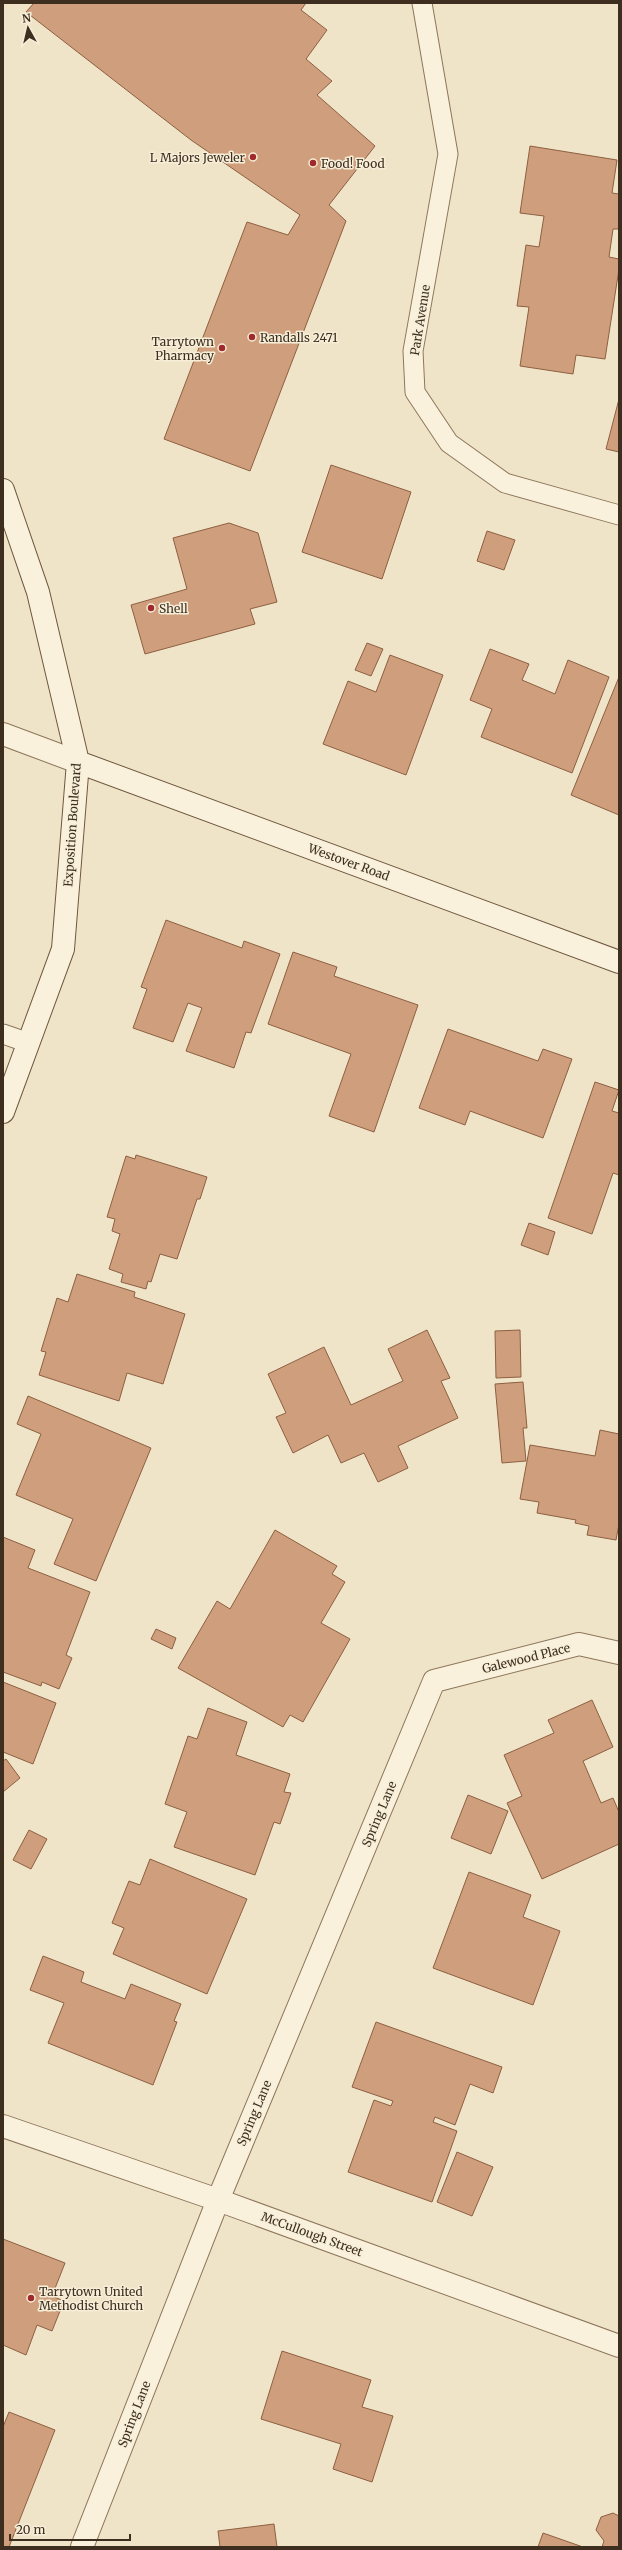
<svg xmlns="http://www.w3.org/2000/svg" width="622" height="2550" font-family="Merriweather,serif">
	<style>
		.building { fill: #cf9f7d; stroke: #8d5f41 }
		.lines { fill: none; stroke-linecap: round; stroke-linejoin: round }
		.lane-casing { stroke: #8d765c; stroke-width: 21 }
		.street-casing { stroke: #8d765c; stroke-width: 24 }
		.secondary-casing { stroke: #6f573f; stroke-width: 24 }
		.lane { stroke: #faf1dc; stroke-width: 19 }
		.street { stroke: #faf1dc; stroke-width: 22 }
		.secondary { stroke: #faf1dc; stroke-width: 22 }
		.poi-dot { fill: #9e2a2b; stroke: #f7eed8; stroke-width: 1.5 }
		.labels { text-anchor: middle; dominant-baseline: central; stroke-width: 3; stroke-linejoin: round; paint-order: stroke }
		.poi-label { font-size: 12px; fill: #3d2e20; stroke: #f7eed8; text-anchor: start }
		.street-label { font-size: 12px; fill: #3d2e20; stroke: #f7eed8 }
	</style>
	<rect width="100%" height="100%" fill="#f0e4c8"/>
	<path class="building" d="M34,3H306L301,10L327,30L306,59L332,81L317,95L375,146L329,205L346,221L250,471L164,439L247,222L288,235L300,215L191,140L26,12Z
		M530,146L617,160L612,193L619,194V229H613L609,257L619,259V269L605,359L576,355L573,374L520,366L529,307L517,306L526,245L539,247L544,216L520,213Z
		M619,399V452L606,449Z
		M331,465L411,492L382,579L302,552Z
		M229,523L258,533L277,602L250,609L255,624L145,654L131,605L187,589L173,538Z
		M487,531L515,540L504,570L477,561Z
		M367,643L383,649L371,676L355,670Z
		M490,649L529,664L522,680L555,694L568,660L609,677L572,773L481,737L492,709L470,700Z
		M390,655L443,675L406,775L323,744L348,681L376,692Z
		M619,677V815L571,795Z
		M166,920L242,948L244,941L280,954L251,1033L246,1032L234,1068L186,1051L202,1008L188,1003L173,1042L133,1028L147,989L141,987Z
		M293,952L337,967L334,976L418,1005L374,1132L329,1116L351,1054L268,1024Z
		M448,1029L538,1061L543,1049L572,1059L543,1138L470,1111L465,1125L419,1108Z
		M595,1082L619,1090L612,1111L619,1113V1175L613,1173L592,1234L548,1218Z
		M136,1155L207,1177L200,1199H197L177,1259L160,1254L151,1282L148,1281L146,1289L121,1282L123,1274L109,1269L120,1234L112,1231L115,1219L107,1217L126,1156L135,1159Z
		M529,1223L555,1232L548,1255L521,1245Z
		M77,1274L135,1292L134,1297L185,1314L163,1384L127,1373L119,1401L39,1375L46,1352L41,1351L57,1298L68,1302Z
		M427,1330L450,1378L441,1381L458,1418L398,1446L408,1468L378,1482L364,1453L341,1463L328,1435L293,1453L276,1417L286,1413L268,1374L324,1347L351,1405L403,1381L388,1349Z
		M520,1330L521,1377L496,1378L495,1331Z
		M523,1382L527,1428H523L526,1461L502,1463L495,1384Z
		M28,1396L151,1448L96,1581L54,1564L73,1519L16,1495L41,1434L17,1424Z
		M600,1430L619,1434V1524L616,1540L587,1535L589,1526L575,1523L576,1520L537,1513L539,1502L520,1499L530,1445L595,1456Z
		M275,1530L337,1566L332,1574L345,1582L321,1623L350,1639L303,1722L290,1715L283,1727L178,1668L217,1601L230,1609Z
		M3,1537L35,1550L28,1568L90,1592L66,1655L72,1658L59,1689L42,1682L41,1686L3,1672Z
		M156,1629L176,1638L172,1649L151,1639Z
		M3,1682L56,1703L33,1764L3,1752Z
		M592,1700L613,1747L583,1761L601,1803L613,1798L619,1812V1844L542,1879L507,1803L522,1796L504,1755L554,1733L548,1720Z
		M208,1708L247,1722L236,1755L290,1774L284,1792L291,1793L280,1824L274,1822L255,1875L174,1847L187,1812L165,1804L188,1736L197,1739Z
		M6,1759L20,1778L3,1792V1761Z
		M468,1795L508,1811L491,1854L451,1838Z
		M29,1830L47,1839L31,1869L13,1860Z
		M150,1859L247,1899L207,1994L113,1954L124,1928L112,1923L129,1881L140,1885Z
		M469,1872L531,1895L523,1917L560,1931L533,2005L433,1968Z
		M43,1956L84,1972L81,1982L125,1999L131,1984L181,2004L174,2021L177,2022L153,2085L48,2043L64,2003L30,1990Z
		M376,2022L502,2067L493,2093L470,2084L455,2125L435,2117L433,2122L457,2131L432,2202L348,2172L374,2100L391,2106L393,2101L352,2087Z
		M457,2152L493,2167L472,2216L437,2202Z
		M3,2239L65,2263L52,2296L64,2301L52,2331L37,2325L26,2355L3,2345Z
		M282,2351L371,2380L362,2407L393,2416L372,2482L333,2469L341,2444L261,2419Z
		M9,2412L55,2430L9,2547H3V2427Z
		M613,2513L619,2516V2547H602L604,2541L596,2530L601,2517Z
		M274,2524L277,2547H220L218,2531Z
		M543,2533L583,2547H538Z"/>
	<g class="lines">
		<defs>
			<path id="lane" d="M422,3L448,154L413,351L415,392L449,443L505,483L619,515
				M3,1034L29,1043"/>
			<path id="street" d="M3,734L78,762
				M3,2126L218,2200L619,2346
				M82,2547L218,2200L434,1681L579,1644L619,1653"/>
			<path id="secondary" d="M3,490L38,592L78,762L63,949L3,1112
				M78,762L619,962"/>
		</defs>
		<use href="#lane" class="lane-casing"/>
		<use href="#street" class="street-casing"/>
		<use href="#secondary" class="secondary-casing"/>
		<use href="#lane" class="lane"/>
		<use href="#street" class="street"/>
		<use href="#secondary" class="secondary"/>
	</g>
	<g class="poi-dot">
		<circle cx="253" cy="157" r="4"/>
		<circle cx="313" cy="163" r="4"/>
		<circle cx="252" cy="337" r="4"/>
		<circle cx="222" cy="348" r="4"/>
		<circle cx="151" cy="608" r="4"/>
		<circle cx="31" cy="2298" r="4"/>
	</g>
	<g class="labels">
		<g class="poi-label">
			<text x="245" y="157" text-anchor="end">L Majors Jeweler</text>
			<text x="321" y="163">Food! Food</text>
			<text x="260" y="337">Randalls 2471</text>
			<text x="214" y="341" text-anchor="end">Tarrytown<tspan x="214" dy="14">Pharmacy</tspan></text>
			<text x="159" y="608">Shell</text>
			<text x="39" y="2291">Tarrytown United<tspan x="39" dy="14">Methodist Church</tspan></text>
		</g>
		<g class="street-label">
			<text transform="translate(420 320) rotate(-81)">Park Avenue</text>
			<text transform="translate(72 825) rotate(-86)">Exposition Boulevard</text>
			<text transform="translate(349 862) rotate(20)">Westover Road</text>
			<text transform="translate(526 1658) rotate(-14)">Galewood Place</text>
			<text transform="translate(379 1814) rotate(-67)">Spring Lane</text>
			<text transform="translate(254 2113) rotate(-67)">Spring Lane</text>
			<text transform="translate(312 2234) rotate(20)">McCullough Street</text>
			<text transform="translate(134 2414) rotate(-69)">Spring Lane</text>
		</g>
	</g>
	<rect width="622" height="2550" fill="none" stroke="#3d2e20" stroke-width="8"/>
	<g transform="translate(28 28) rotate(352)" stroke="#f7eed8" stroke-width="3" paint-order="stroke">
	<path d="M0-3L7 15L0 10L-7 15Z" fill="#3d2e20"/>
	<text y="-6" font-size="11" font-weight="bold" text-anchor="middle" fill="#3d2e20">N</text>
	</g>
	<path d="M10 2534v6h120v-6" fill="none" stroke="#3d2e20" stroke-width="2"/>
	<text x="16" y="2534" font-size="12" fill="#3d2e20" stroke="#f7eed8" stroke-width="3" paint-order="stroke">20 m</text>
</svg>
